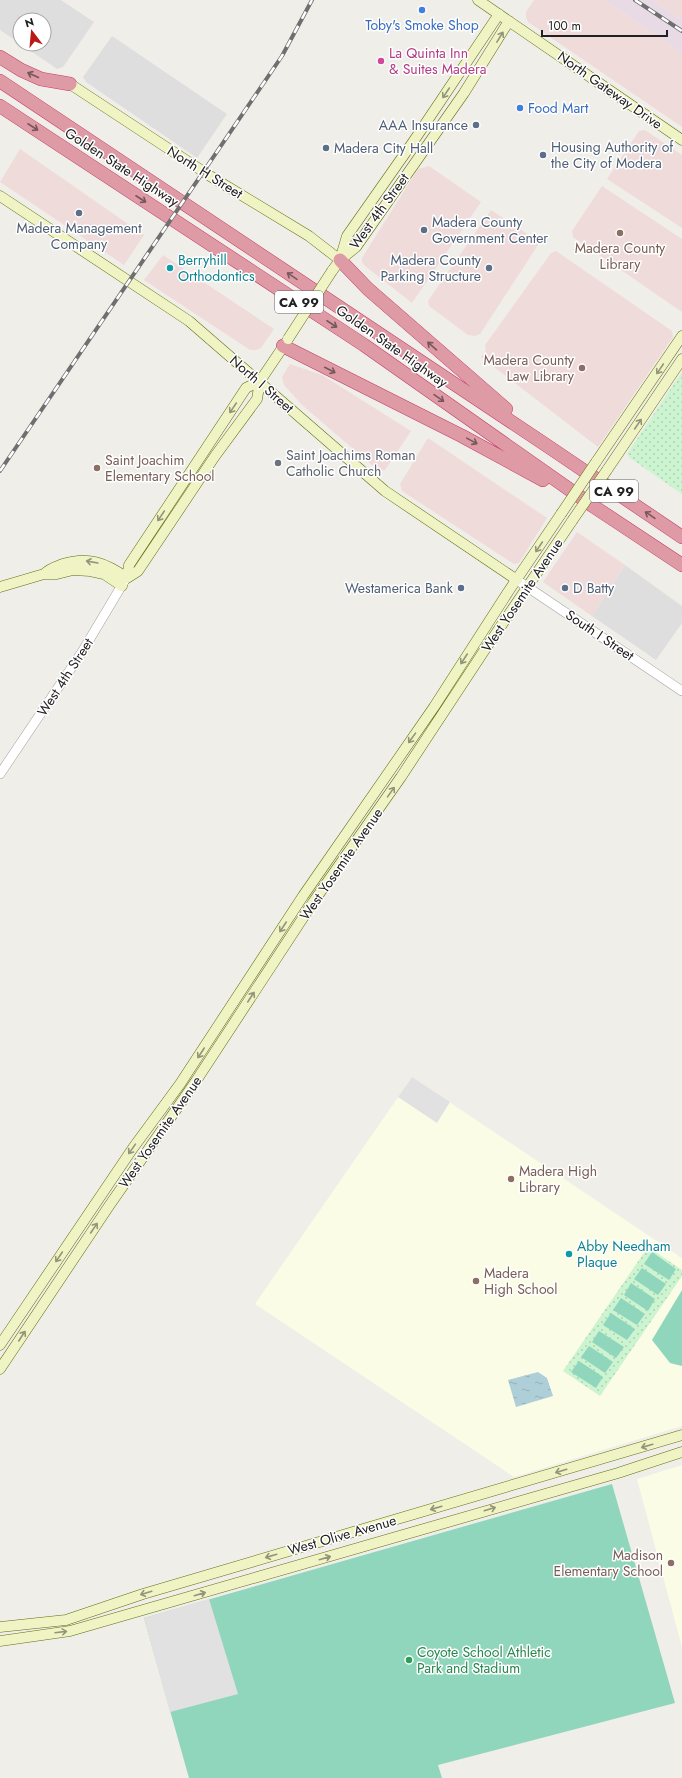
<svg xmlns="http://www.w3.org/2000/svg" width="682" height="1778" font-family="Jost,sans-serif">
	<style>
		.residential { fill: #dfdede; fill-rule: evenodd }
		.commercial { fill: #efdbda }
		.education { fill: #fbfce6 }
		.railway { fill: #e8dbe6 }
		.park { fill: url(#park-dots) }
		.pitch { fill: #90d6bc }
		.parking { fill: #e1e1e1 }
		.water { fill: url(#water-ripples) }
		.lines { fill: none; stroke-linecap: round; stroke-linejoin: round }
		.tertiary-casing { stroke: #a2a2a2; stroke-width: 10 }
		.secondary-casing { stroke: #626e12; stroke-width: 11 }
		.motorway-casing { stroke: #c83c69; stroke-width: 14 }
		.tertiary { stroke: #fff; stroke-width: 9 }
		.secondary { stroke: #f0f3c4; stroke-width: 10 }
		.motorway { stroke: #de9aa5; stroke-width: 13 }
		.rail-casing { stroke: #6f6f6f; stroke-width: 4 }
		.rail { stroke: #fff; stroke-width: 2.5; stroke-dasharray: 8; stroke-linecap: butt }
		.secondary-bridge-casing { stroke: #626e12; stroke-width: 11; stroke-linecap: butt }
		.secondary-bridge { stroke: #f0f3c4; stroke-width: 10 }
		.oneway { stroke: #93947b }
		.oneway2 { stroke: #76575c }
		.shop-dot { fill: #3f7fe0; stroke: #fff; stroke-width: 1.5 }
		.hotel-dot { fill: #d1479c; stroke: #fff; stroke-width: 1.5 }
		.service-dot { fill: #5c6f8a; stroke: #fff; stroke-width: 1.5 }
		.education-dot { fill: #8d6e63; stroke: #fff; stroke-width: 1.5 }
		.culture-dot { fill: #0f9aa8; stroke: #fff; stroke-width: 1.5 }
		.worship-dot { fill: #6b7280; stroke: #fff; stroke-width: 1.5 }
		.leisure-dot { fill: #2e9e5b; stroke: #fff; stroke-width: 1.5 }
		.labels { text-anchor: middle; dominant-baseline: central; stroke-width: 3; stroke-linejoin: round; paint-order: stroke }
		.shield { fill: #fff; stroke: #646464; stroke-width: 1 }
		.shield-label { font-size: 13px; font-weight: bold; fill: #212121 }
		.shop-label { font-size: 14px; fill: #366cbe; stroke: #fff }
		.hotel-label { font-size: 14px; fill: #b23c85; stroke: #fff; text-anchor: start }
		.street-label { font-size: 14px; fill: #212121; stroke: #fff }
		.service-label { font-size: 14px; fill: #4e5e75; stroke: #fff; text-anchor: start }
		.education-label { font-size: 14px; fill: #785e54; stroke: #fff; text-anchor: start }
		.culture-label { font-size: 14px; fill: #0d838f; stroke: #fff; text-anchor: start }
		.worship-label { font-size: 14px; fill: #5b616d; stroke: #fff; text-anchor: start }
		.leisure-label { font-size: 14px; fill: #27864d; stroke: #fff; text-anchor: start }
	</style>
	<defs>
		<pattern id="park-dots" width="8" height="8" patternUnits="userSpaceOnUse"><rect width="8" height="8" fill="#ccf4d0"/><path d="M2 2h.1M6 6h.1" fill="none" stroke="#afd1b2" stroke-width="1.8" stroke-linecap="round"/></pattern>
		<pattern id="water-ripples" width="26" height="14" patternUnits="userSpaceOnUse"><rect width="26" height="14" fill="#aeced8"/><path d="M2 4q2-2 4 0t4 0M15 11q2-2 4 0t4 0" fill="none" stroke="#95b1b9"/></pattern>
	</defs>
	<rect width="100%" height="100%" fill="#f0eee9"/>
	<path class="residential" d="M0,0H61L94,22L63,67L57,69L0,30ZM20,20H44V44H20Z
		M112,36L227,114L197,158L86,82L83,77Z
		M625,565L682,606V623L656,660L592,616Z"/>
	<path class="commercial" d="M534,0H604L682,53V127L528,22L526,17V12Z
		M652,0H682V20Z
		M645,130L682,155V228L607,179L639,131Z
		M20,149L144,235L124,265L0,182Z
		M429,166L481,202L412,303L365,266L362,262V258L418,169Z
		M602,186L682,239V312L573,237L572,231Z
		M491,210L535,239L538,245L480,334L475,336L468,335L429,306L428,301Z
		M556,251L672,331L673,337L598,447L481,357L486,350L485,345L551,253Z
		M163,255L274,329L261,348L256,350H250L144,280Z
		M290,364L322,375L411,431L385,470L379,471L302,405L284,385L282,377Z
		M428,438L547,518L519,563L514,564L402,491L400,484Z
		M577,532L625,565L592,616L543,582Z"/>
	<path class="education" d="M412,1077L682,1258V1426L514,1477L255,1304Z
		M682,1465V1647L637,1479Z"/>
	<path class="railway" d="M604,0H652L682,20V53Z"/>
	<path class="park" d="M682,372V494L630,458L627,454Z
		M648,1247L682,1270V1276L600,1396L563,1371Z"/>
	<path class="pitch" d="M652,1252L676,1269L669,1280L644,1264Z
		M642,1268L666,1284L658,1295L634,1279Z
		M631,1283L655,1299L648,1311L624,1295Z
		M682,1290V1366L670,1363L652,1340Z
		M621,1298L645,1314L637,1325L613,1310Z
		M611,1313L635,1329L627,1340L603,1325Z
		M599,1331L624,1347L616,1358L592,1342Z
		M589,1346L613,1362L605,1373L581,1357Z
		M579,1361L603,1377L596,1388L571,1372Z
		M612,1484L675,1703L438,1765L442,1778H189L144,1618Z"/>
	<path class="parking" d="M412,1077L450,1102L437,1123L398,1097Z
		M209,1599L238,1694L170,1712L144,1618Z"/>
	<path class="water" d="M538,1372L547,1378L553,1396L516,1407L508,1380Z"/>
	<g class="lines">
		<defs>
			<path id="tertiary" d="M517,580L682,691
				M0,774L82,652L125,580"/>
			<path id="secondary" d="M478,0L682,140
				M70,84L210,176L309,236L340,260
				M0,196L189,321L385,491L517,580
				M340,260L347,236L413,142L499,14
				M332,271L340,260L356,247L464,93L509,21
				M596,462L682,336
				M607,470L682,359
				M44,574C50,568 55,567 63,564C88,556 106,563 127,578
				M127,578L138,571L215,456L257,399L260,381L287,341
				M127,578L129,565L246,388L260,381
				M0,587L44,574H57L73,570L90,571L104,574L122,586
				M0,1345L133,1148L180,1084L303,896L434,707L508,592L561,514
				M0,1369L109,1206L196,1081L314,901L401,777L484,651L572,521
				M0,1627L66,1620L143,1594L682,1435
				M0,1641L70,1631L618,1473L682,1452"/>
			<path id="motorway" d="M0,57L21,70L41,79L70,84
				M0,81L546,445L682,537
				M0,106L364,345L593,506L682,565
				M340,260L368,289L506,409
				M283,346L462,436L543,480"/>
		</defs>
		<use href="#tertiary" class="tertiary-casing"/>
		<use href="#secondary" class="secondary-casing"/>
		<use href="#motorway" class="motorway-casing"/>
		<use href="#tertiary" class="tertiary"/>
		<use href="#secondary" class="secondary"/>
		<use href="#motorway" class="motorway"/>
		<defs>
			<path id="rail" d="M635,0L682,31
				M0,471L282,56L312,0"/>
		</defs>
		<use href="#rail" class="rail-casing"/>
		<use href="#rail" class="rail"/>
		<defs>
			<path id="secondary-bridge" d="M288,339L332,271
				M561,514L596,462
				M572,521L607,470"/>
		</defs>
		<use href="#secondary-bridge" class="secondary-bridge-casing"/>
		<use href="#secondary-bridge" class="secondary-bridge"/>
	</g>
	<defs><path id="oneway-shaft" d="M-6 0H5M1.5-3L5.5 0L1.5 3" fill="none" stroke-width="1.6" stroke-linecap="round" stroke-linejoin="round"/></defs>
	<g class="oneway">
		<use href="#oneway-shaft" transform="translate(500 37) rotate(-58)"/>
		<use href="#oneway-shaft" transform="translate(446 93) rotate(124)"/>
		<use href="#oneway-shaft" transform="translate(660 369) rotate(124)"/>
		<use href="#oneway-shaft" transform="translate(233 408) rotate(124)"/>
		<use href="#oneway-shaft" transform="translate(638 424) rotate(-56)"/>
		<use href="#oneway-shaft" transform="translate(161 516) rotate(124)"/>
		<use href="#oneway-shaft" transform="translate(539 547) rotate(124)"/>
		<use href="#oneway-shaft" transform="translate(92 562) rotate(-170)"/>
		<use href="#oneway-shaft" transform="translate(464 659) rotate(123)"/>
		<use href="#oneway-shaft" transform="translate(412 738) rotate(126)"/>
		<use href="#oneway-shaft" transform="translate(391 792) rotate(-55)"/>
		<use href="#oneway-shaft" transform="translate(283 927) rotate(123)"/>
		<use href="#oneway-shaft" transform="translate(251 997) rotate(-57)"/>
		<use href="#oneway-shaft" transform="translate(201 1053) rotate(123)"/>
		<use href="#oneway-shaft" transform="translate(132 1149) rotate(125)"/>
		<use href="#oneway-shaft" transform="translate(94 1228) rotate(-56)"/>
		<use href="#oneway-shaft" transform="translate(59 1257) rotate(124)"/>
		<use href="#oneway-shaft" transform="translate(22 1336) rotate(-57)"/>
		<use href="#oneway-shaft" transform="translate(647 1446) rotate(164)"/>
		<use href="#oneway-shaft" transform="translate(561 1471) rotate(163)"/>
		<use href="#oneway-shaft" transform="translate(436 1508) rotate(164)"/>
		<use href="#oneway-shaft" transform="translate(490 1509) rotate(-17)"/>
		<use href="#oneway-shaft" transform="translate(271 1556) rotate(164)"/>
		<use href="#oneway-shaft" transform="translate(325 1558) rotate(-16)"/>
		<use href="#oneway-shaft" transform="translate(146 1593) rotate(163)"/>
		<use href="#oneway-shaft" transform="translate(200 1594) rotate(-16)"/>
		<use href="#oneway-shaft" transform="translate(61 1632) rotate(-7)"/>
	</g>
	<g class="oneway2">
		<use href="#oneway-shaft" transform="translate(33 75) rotate(-156)"/>
		<use href="#oneway-shaft" transform="translate(33 127) rotate(33)"/>
		<use href="#oneway-shaft" transform="translate(141 199) rotate(33)"/>
		<use href="#oneway-shaft" transform="translate(292 276) rotate(-146)"/>
		<use href="#oneway-shaft" transform="translate(332 324) rotate(33)"/>
		<use href="#oneway-shaft" transform="translate(432 346) rotate(-139)"/>
		<use href="#oneway-shaft" transform="translate(330 370) rotate(27)"/>
		<use href="#oneway-shaft" transform="translate(439 398) rotate(35)"/>
		<use href="#oneway-shaft" transform="translate(472 441) rotate(29)"/>
		<use href="#oneway-shaft" transform="translate(650 515) rotate(-146)"/>
	</g>
	<g class="shop-dot">
		<circle cx="422" cy="10" r="4"/>
		<circle cx="520" cy="108" r="4"/>
	</g>
	<circle class="hotel-dot" cx="381" cy="61" r="4"/>
	<g class="service-dot">
		<circle cx="476" cy="125" r="4"/>
		<circle cx="326" cy="148" r="4"/>
		<circle cx="543" cy="155" r="4"/>
		<circle cx="79" cy="213" r="4"/>
		<circle cx="424" cy="230" r="4"/>
		<circle cx="489" cy="268" r="4"/>
		<circle cx="461" cy="588" r="4"/>
		<circle cx="565" cy="588" r="4"/>
	</g>
	<g class="education-dot">
		<circle cx="620" cy="233" r="4"/>
		<circle cx="582" cy="368" r="4"/>
		<circle cx="97" cy="468" r="4"/>
		<circle cx="511" cy="1179" r="4"/>
		<circle cx="476" cy="1281" r="4"/>
		<circle cx="671" cy="1563" r="4"/>
	</g>
	<g class="culture-dot">
		<circle cx="170" cy="268" r="4"/>
		<circle cx="569" cy="1254" r="4"/>
	</g>
	<circle class="worship-dot" cx="278" cy="463" r="4"/>
	<circle class="leisure-dot" cx="409" cy="1660" r="4"/>
	<g class="labels">
		<g class="shield">
			<rect x="275" y="291" width="48" height="22" rx="3"/>
			<rect x="590" y="480" width="48" height="22" rx="3"/>
		</g>
		<g class="shield-label">
			<text x="299" y="302">CA 99</text>
			<text x="614" y="491">CA 99</text>
		</g>
		<g class="shop-label">
			<text x="422" y="25">Toby's Smoke Shop</text>
			<text x="528" y="108" text-anchor="start">Food Mart</text>
		</g>
		<g class="hotel-label">
			<text x="389" y="53">La Quinta Inn<tspan x="389" dy="16">&amp; Suites Madera</tspan></text>
		</g>
		<g class="street-label">
			<text transform="translate(610 90) rotate(35)">North Gateway Drive</text>
			<text transform="translate(122 167) rotate(33)">Golden State Highway</text>
			<text transform="translate(205 172) rotate(32)">North H Street</text>
			<text transform="translate(379 211) rotate(-54)">West 4th Street</text>
			<text transform="translate(392 346) rotate(35)">Golden State Highway</text>
			<text transform="translate(262 384) rotate(41)">North I Street</text>
			<text transform="translate(522 595) rotate(-56)">West Yosemite Avenue</text>
			<text transform="translate(600 635) rotate(34)">South I Street</text>
			<text transform="translate(65 677) rotate(-57)">West 4th Street</text>
			<text transform="translate(341 864) rotate(-55)">West Yosemite Avenue</text>
			<text transform="translate(160 1132) rotate(-55)">West Yosemite Avenue</text>
			<text transform="translate(342 1535) rotate(-16)">West Olive Avenue</text>
		</g>
		<g class="service-label">
			<text x="468" y="125" text-anchor="end">AAA Insurance</text>
			<text x="551" y="147">Housing Authority of<tspan x="551" dy="16">the City of Modera</tspan></text>
			<text x="334" y="148">Madera City Hall</text>
			<text x="432" y="222">Madera County<tspan x="432" dy="16">Government Center</tspan></text>
			<text x="79" y="228" text-anchor="middle">Madera Management<tspan x="79" dy="16">Company</tspan></text>
			<text x="481" y="260" text-anchor="end">Madera County<tspan x="481" dy="16">Parking Structure</tspan></text>
			<text x="453" y="588" text-anchor="end">Westamerica Bank</text>
			<text x="573" y="588">D Batty</text>
		</g>
		<g class="education-label">
			<text x="620" y="248" text-anchor="middle">Madera County<tspan x="620" dy="16">Library</tspan></text>
			<text x="574" y="360" text-anchor="end">Madera County<tspan x="574" dy="16">Law Library</tspan></text>
			<text x="105" y="460">Saint Joachim<tspan x="105" dy="16">Elementary School</tspan></text>
			<text x="519" y="1171">Madera High<tspan x="519" dy="16">Library</tspan></text>
			<text x="484" y="1273">Madera<tspan x="484" dy="16">High School</tspan></text>
			<text x="663" y="1555" text-anchor="end">Madison<tspan x="663" dy="16">Elementary School</tspan></text>
		</g>
		<g class="culture-label">
			<text x="178" y="260">Berryhill<tspan x="178" dy="16">Orthodontics</tspan></text>
			<text x="577" y="1246">Abby Needham<tspan x="577" dy="16">Plaque</tspan></text>
		</g>
		<g class="worship-label">
			<text x="286" y="455">Saint Joachims Roman<tspan x="286" dy="16">Catholic Church</tspan></text>
		</g>
		<g class="leisure-label">
			<text x="417" y="1652">Coyote School Athletic<tspan x="417" dy="16">Park and Stadium</tspan></text>
		</g>
	</g>
	<g transform="translate(32 32) rotate(344)"><circle r="19" fill="#ffffff" stroke="#a6a6a6"/>
	<path d="M0-3L7 15L0 10L-7 15Z" fill="#ba1a17"/>
	<text y="-6" font-size="11" font-weight="bold" text-anchor="middle" fill="#212121">N</text>
	</g>
	<path d="M542 30v6h125v-6" fill="none" stroke="#212121" stroke-width="2"/>
	<text x="548" y="30" font-size="12" fill="#212121" stroke="#ffffff" stroke-width="3" paint-order="stroke">100 m</text>
</svg>
